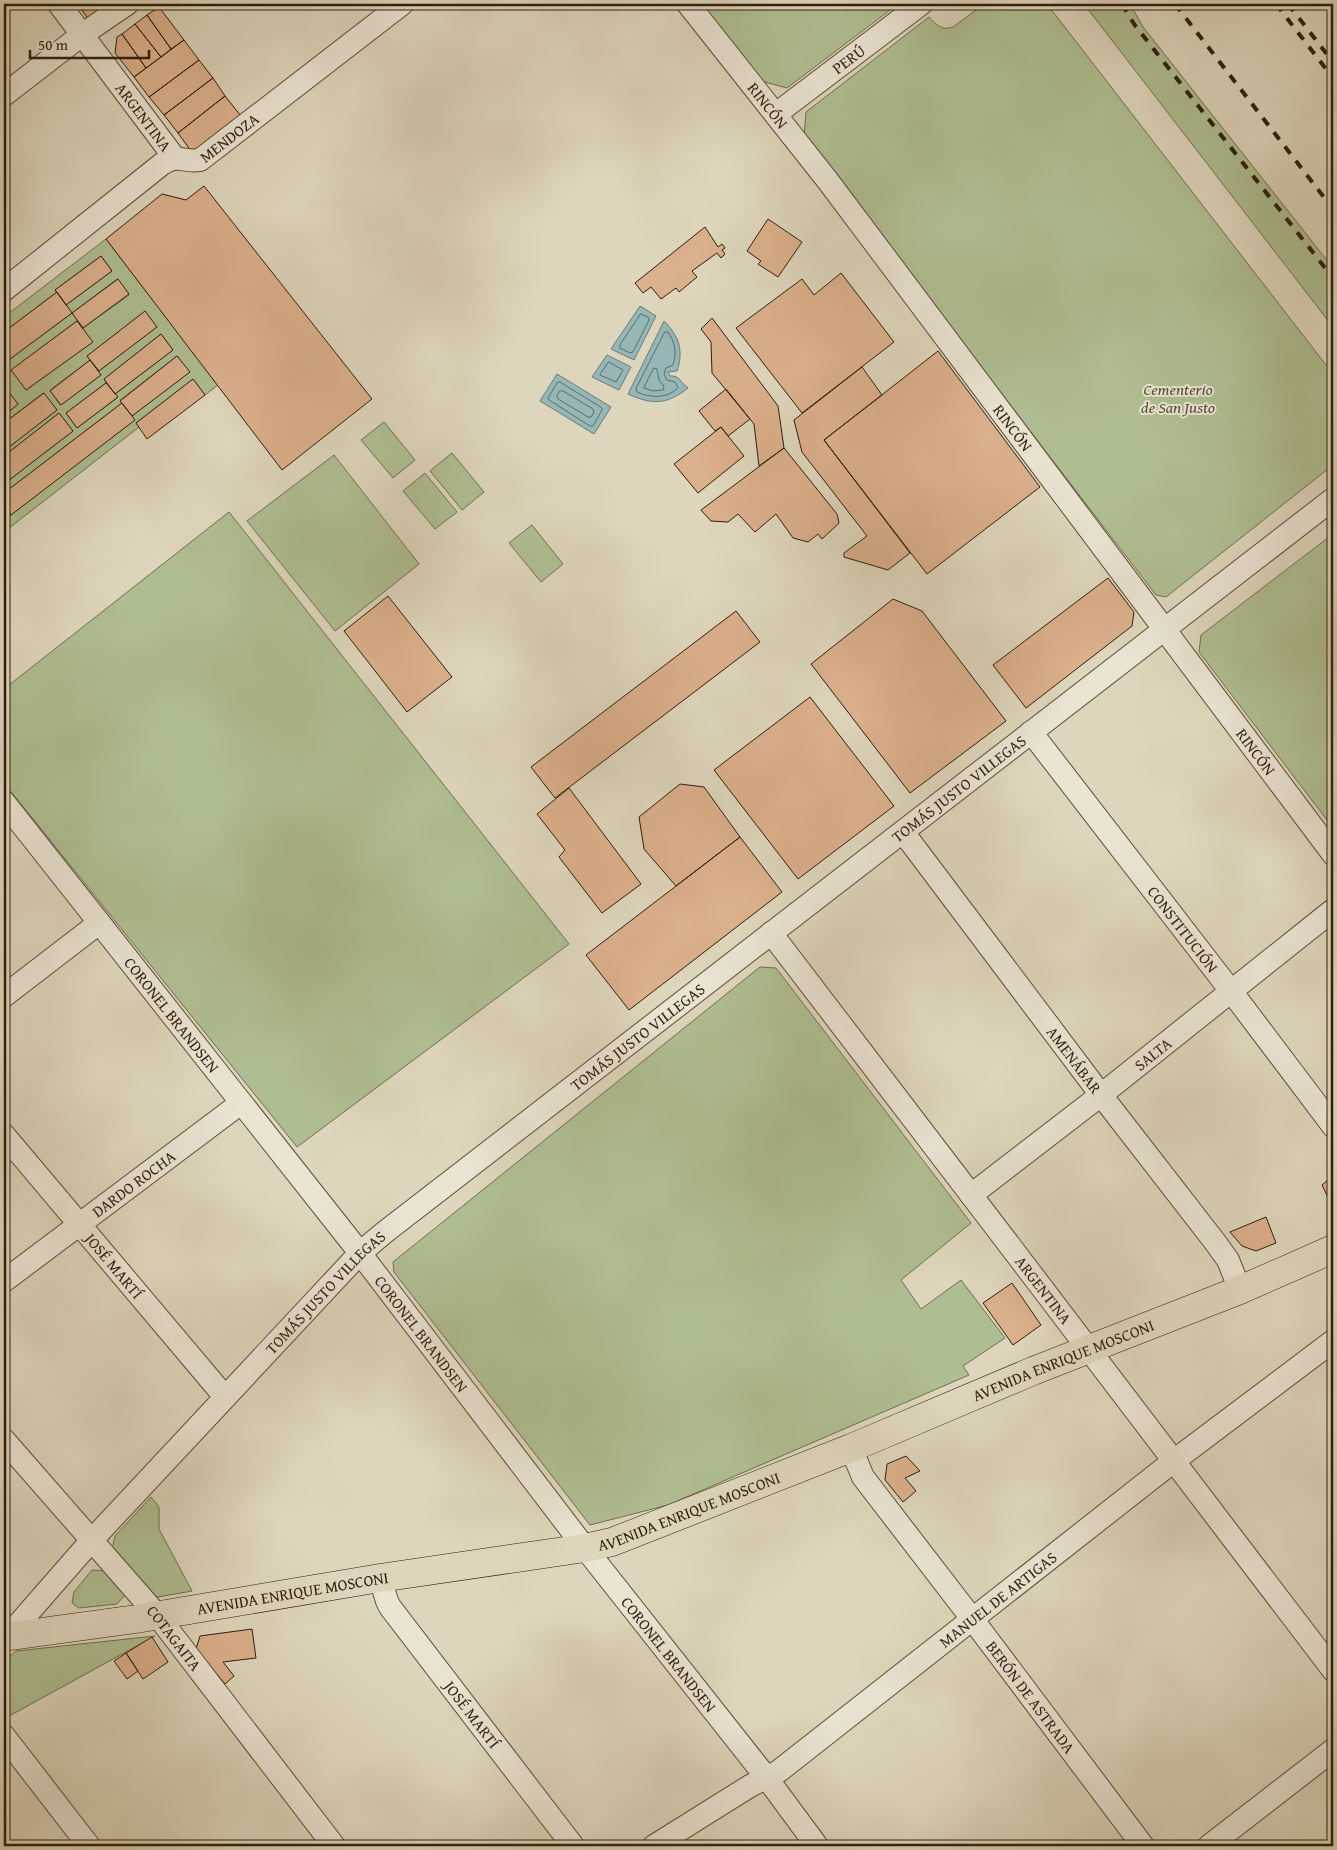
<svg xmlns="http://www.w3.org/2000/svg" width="1337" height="1850" font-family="'Gentium Book Plus',serif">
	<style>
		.green { fill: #afbe92; stroke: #6f6e50; fill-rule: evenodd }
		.water { fill: #95b7b8; stroke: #6c7a74 }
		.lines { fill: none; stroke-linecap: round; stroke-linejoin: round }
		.shore { stroke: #626a62; stroke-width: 1 }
		.building { fill: #dbb08c; stroke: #2f1e0d }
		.minor-casing { stroke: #5b4c39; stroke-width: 24 }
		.major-casing { stroke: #2f1e0d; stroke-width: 29 }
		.minor { stroke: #eae4d3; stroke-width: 22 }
		.major { stroke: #ded6bc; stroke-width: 28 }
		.rail { stroke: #2f1e0d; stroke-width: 4; stroke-dasharray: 9 9; stroke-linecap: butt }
		.labels { text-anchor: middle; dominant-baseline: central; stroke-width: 4; stroke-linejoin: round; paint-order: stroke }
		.street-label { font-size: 16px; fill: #2f1e0d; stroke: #eae4d3 }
		.park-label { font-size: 16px; font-style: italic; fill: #554e35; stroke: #eae4d3 }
	</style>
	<rect width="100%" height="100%" fill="#ded6bc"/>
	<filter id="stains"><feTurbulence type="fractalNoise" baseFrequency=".004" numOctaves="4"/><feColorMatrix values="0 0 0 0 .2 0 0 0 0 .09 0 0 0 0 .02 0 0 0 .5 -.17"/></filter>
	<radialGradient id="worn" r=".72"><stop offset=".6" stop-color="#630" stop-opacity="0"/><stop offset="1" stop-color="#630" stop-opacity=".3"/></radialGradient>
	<path class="green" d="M702,4H898L787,88L761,81Z
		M984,4H1047L1333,374V465L1166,597L1156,595L804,137L806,112L929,17C936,25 942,31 953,27Z
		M1084,4H1130L1143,27L1333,268V327Z
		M106,239L218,385L205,395L193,379L136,423L139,427L4,532V520L134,420L132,416L189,372L177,356L120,400L122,403L4,493V484L73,431L59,413L4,456V451L57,410L43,393L4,423V416L18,404L4,386V359L6,362L72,313L66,305L112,271L101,256L55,290L57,292L4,332V317ZM117,279L129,295L83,328L72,313ZM145,312L156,327L99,371L87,356ZM77,321L92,342L26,390L12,370ZM161,334L173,350L115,394L117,398L77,428L66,413L106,383L104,379ZM90,360L101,375L60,405L50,390Z
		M384,422L415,460L393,478L361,440Z
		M452,453L484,492L462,510L430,471Z
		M334,455L419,564L335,631L247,521Z
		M425,473L457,512L435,529L403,491Z
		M229,512L569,944L297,1147L4,783V689Z
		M532,525L563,564L541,582L509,543Z
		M1333,534V828L1199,652L1201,635Z
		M760,967L776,968L971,1223L901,1280L921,1309L961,1280L1005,1338L963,1366L969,1375L668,1505L590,1525L394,1272L393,1262Z
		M151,1497L159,1507V1529L192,1591L158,1597L150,1595L112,1549L115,1536Z
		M92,1570L108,1571L126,1594L117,1604L79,1608L72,1603L74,1592Z
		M155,1636L11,1715L4,1719V1661L16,1651Z"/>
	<path class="water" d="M640,306L656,316L634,360L611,349Z
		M664,321C679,336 684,351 677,371L668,372L670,376C679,375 681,383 688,388C666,405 653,405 628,394Z
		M607,355L631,367L619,390L592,377Z
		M557,374L611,407L594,434L540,401Z"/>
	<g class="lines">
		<path class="shore" d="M641,314L648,317L649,320L633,352L630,353L620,348V345Z
			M665,332H668C675,341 677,354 673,365L666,368L664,374L667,380L675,382L678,388C666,399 651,398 637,392L636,389Z
			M609,362L623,370L616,382L600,375Z
			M654,368L657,369L659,380L664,386L663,390L653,391L644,388Z
			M560,382L602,408V410L593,426H590L549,400L548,398L557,383Z
			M560,391H563L593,409L594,412L591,417H588L558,399L557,396Z"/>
	</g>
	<path class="building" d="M77,4H117L90,21Z
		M159,7L184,40L171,49L147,15Z
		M147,15L171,49L161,57L135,24Z
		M135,24L161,57L146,68L122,34Z
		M122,34L146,68L134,77L115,53L117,37Z
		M184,40L199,60L149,97L134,77Z
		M199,60L213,78L164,115L149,97Z
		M213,78L225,96L178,133L164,115Z
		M225,96L241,116L195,151H191L178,133Z
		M204,186L372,399L282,470L106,239L162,194L186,200Z
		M768,219L802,242L778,277L758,264L761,261L747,251Z
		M705,227L718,247L722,244L725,248L722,250L725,254L721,258L717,253L692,271L697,277L679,292L676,288L661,299L651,287L643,293L635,283Z
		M101,256L112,271L66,305L55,290Z
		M841,273L894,342L802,413L736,328L802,279L814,295Z
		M118,279L129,294L83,328L72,313Z
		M57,292L72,313L6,362L4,359V332Z
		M145,311L157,327L99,371L87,356Z
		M712,318L778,406L784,448L759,466L754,424L712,373L711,342L701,329Z
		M77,321L93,342L26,390L11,370Z
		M161,334L173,350L115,394L104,379Z
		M938,351L1040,487L927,574L824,440Z
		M177,356L190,372L132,416L120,401Z
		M90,360L101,375L61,405L50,391Z
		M862,367L882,395L824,440L910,553L888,570L844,557V553L867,536L802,452L794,420Z
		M193,379L205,395L147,439L136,423Z
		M106,383L118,397L77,428L66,413Z
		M4,386L18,404L4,416Z
		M726,389L750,419L728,436L721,427L715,431L699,411Z
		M44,393L57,410L4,451V423Z
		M122,403L135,420L11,515L4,505V493Z
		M59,413L73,431L4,484V456Z
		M721,427L744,456L698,493L674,464Z
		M784,448L837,514L839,523L822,539L818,534L808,542L793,538L776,514L755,532L738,514L728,522L711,521L701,510Z
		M4,505L11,515L4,520Z
		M1108,578L1134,612L1132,626L1026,708L993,665Z
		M388,596L452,677L407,712L344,631Z
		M893,599L922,611L1006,721L910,793L811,664Z
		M736,611L760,642L555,798L531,767Z
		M810,697L894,806L798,879L714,770Z
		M680,784L704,787L740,837L676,886L644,849L639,817Z
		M569,788L641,884L602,913L559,857L565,850L537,814Z
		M740,837L782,892L629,1010L586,955Z
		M1333,1176V1208L1322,1185Z
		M1266,1217L1276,1243L1256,1251L1242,1246L1230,1232Z
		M1012,1283L1041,1325L1013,1345L983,1303Z
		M906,1456L920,1471L905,1478L916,1491L903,1502L885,1480L887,1464Z
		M252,1629L256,1658L223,1662L234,1676L225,1684L196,1649L200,1636Z
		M152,1637L168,1662L143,1679L126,1653Z
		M126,1653L138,1671L127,1679L114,1661Z"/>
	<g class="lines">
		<defs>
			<g id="minor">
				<path id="s1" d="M59,4L174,157"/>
				<path id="s2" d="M688,4L828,181L1333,854"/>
				<path d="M4,95L83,34L127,4"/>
				<path id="s3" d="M776,114L921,4"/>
				<path id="s4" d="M4,290L162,164C179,153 183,163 200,160L402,4"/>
				<path id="s5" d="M1031,732L1231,991L1333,1126"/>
				<path id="s6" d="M4,802L360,1253L585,1548L766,1777L817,1846"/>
				<path id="s7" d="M903,832L1101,1095L1215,1242L1228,1260L1240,1290"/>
				<path id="s8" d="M771,933C958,1179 1147,1423 1333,1670"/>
				<path d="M4,996L99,923"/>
				<path id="s9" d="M4,1135L225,1397"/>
				<path id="s10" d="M971,1195L1101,1095L1333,910"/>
				<path id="s11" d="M4,1281L241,1103"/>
				<path id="s12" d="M4,1440L157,1615L334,1846"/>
				<path id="s13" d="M851,1448L863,1477L973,1620L1143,1846"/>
				<path id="s14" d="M380,1578L387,1601L390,1607L573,1846"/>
				<path id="s15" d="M8,1636L91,1541L360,1253L385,1232L1333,499"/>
				<path d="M4,1736L89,1846"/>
				<path id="s16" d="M654,1846L750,1786L779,1771L1175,1460L1333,1341"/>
				<path d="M1209,1846L1333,1750"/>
			</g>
			<g id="major">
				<path id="s17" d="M4,1637L136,1619L380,1578L585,1548L612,1542L851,1448L1033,1371L1240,1290L1333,1249"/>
			</g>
		</defs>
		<use href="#minor" class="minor-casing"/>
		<use href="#major" class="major-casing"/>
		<use href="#minor" class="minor"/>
		<use href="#major" class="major"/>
		<path class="rail" d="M1122,4L1134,24L1333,278
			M1175,4L1333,209
			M1276,4L1333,78
			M1288,4L1333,62"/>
	</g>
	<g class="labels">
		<g class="street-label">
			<text stroke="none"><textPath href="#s3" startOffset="91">PERÚ</textPath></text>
			<text stroke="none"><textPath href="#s2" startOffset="129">RINCÓN</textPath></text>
			<text stroke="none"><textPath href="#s1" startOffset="141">ARGENTINA</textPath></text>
			<text stroke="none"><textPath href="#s4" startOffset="278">MENDOZA</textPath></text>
			<text stroke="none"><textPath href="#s2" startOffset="534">RINCÓN</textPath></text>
			<text stroke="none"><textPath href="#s2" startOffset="939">RINCÓN</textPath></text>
			<text stroke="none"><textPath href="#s15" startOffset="1278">TOMÁS JUSTO VILLEGAS</textPath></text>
			<text stroke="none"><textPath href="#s5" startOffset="249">CONSTITUCIÓN</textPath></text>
			<text stroke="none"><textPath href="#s6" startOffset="271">CORONEL BRANDSEN</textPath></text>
			<text stroke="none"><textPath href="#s15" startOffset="872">TOMÁS JUSTO VILLEGAS</textPath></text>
			<text stroke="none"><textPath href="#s10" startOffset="230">SALTA</textPath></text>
			<text stroke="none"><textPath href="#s7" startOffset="285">AMENÁBAR</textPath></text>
			<text stroke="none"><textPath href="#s11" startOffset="162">DARDO ROCHA</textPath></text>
			<text stroke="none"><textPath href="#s9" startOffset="171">JOSÉ MARTÍ</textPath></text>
			<text stroke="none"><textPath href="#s8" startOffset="449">ARGENTINA</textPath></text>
			<text stroke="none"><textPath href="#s15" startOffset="468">TOMÁS JUSTO VILLEGAS</textPath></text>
			<text stroke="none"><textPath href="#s6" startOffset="676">CORONEL BRANDSEN</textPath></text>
			<text stroke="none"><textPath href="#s17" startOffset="1102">AVENIDA ENRIQUE MOSCONI</textPath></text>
			<text stroke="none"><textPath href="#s17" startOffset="698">AVENIDA ENRIQUE MOSCONI</textPath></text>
			<text stroke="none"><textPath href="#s17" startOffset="292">AVENIDA ENRIQUE MOSCONI</textPath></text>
			<text stroke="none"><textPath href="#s16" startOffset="424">MANUEL DE ARTIGAS</textPath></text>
			<text stroke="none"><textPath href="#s12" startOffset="261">COTAGAITA</textPath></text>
			<text stroke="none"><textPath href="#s6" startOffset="1081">CORONEL BRANDSEN</textPath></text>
			<text stroke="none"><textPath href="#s13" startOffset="308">BERÓN DE ASTRADA</textPath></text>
			<text stroke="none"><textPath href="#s14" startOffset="166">JOSÉ MARTÍ</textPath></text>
		</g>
		<g class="park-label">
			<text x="1178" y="389">Cementerio<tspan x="1178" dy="18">de San Justo</tspan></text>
		</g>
	</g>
	<rect width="1337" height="1850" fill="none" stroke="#ded6bc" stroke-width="20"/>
	<rect x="5" y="5" width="1327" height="1840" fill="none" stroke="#2f1e0d" stroke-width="2.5"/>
	<rect x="10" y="10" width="1317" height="1830" fill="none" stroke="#2f1e0d"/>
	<path d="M30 50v8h119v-8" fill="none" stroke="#2f1e0d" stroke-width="2.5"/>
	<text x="38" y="50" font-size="15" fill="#2f1e0d" stroke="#eae4d3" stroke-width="4" paint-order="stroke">50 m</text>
	<rect width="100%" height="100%" filter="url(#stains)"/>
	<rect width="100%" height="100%" fill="url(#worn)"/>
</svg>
